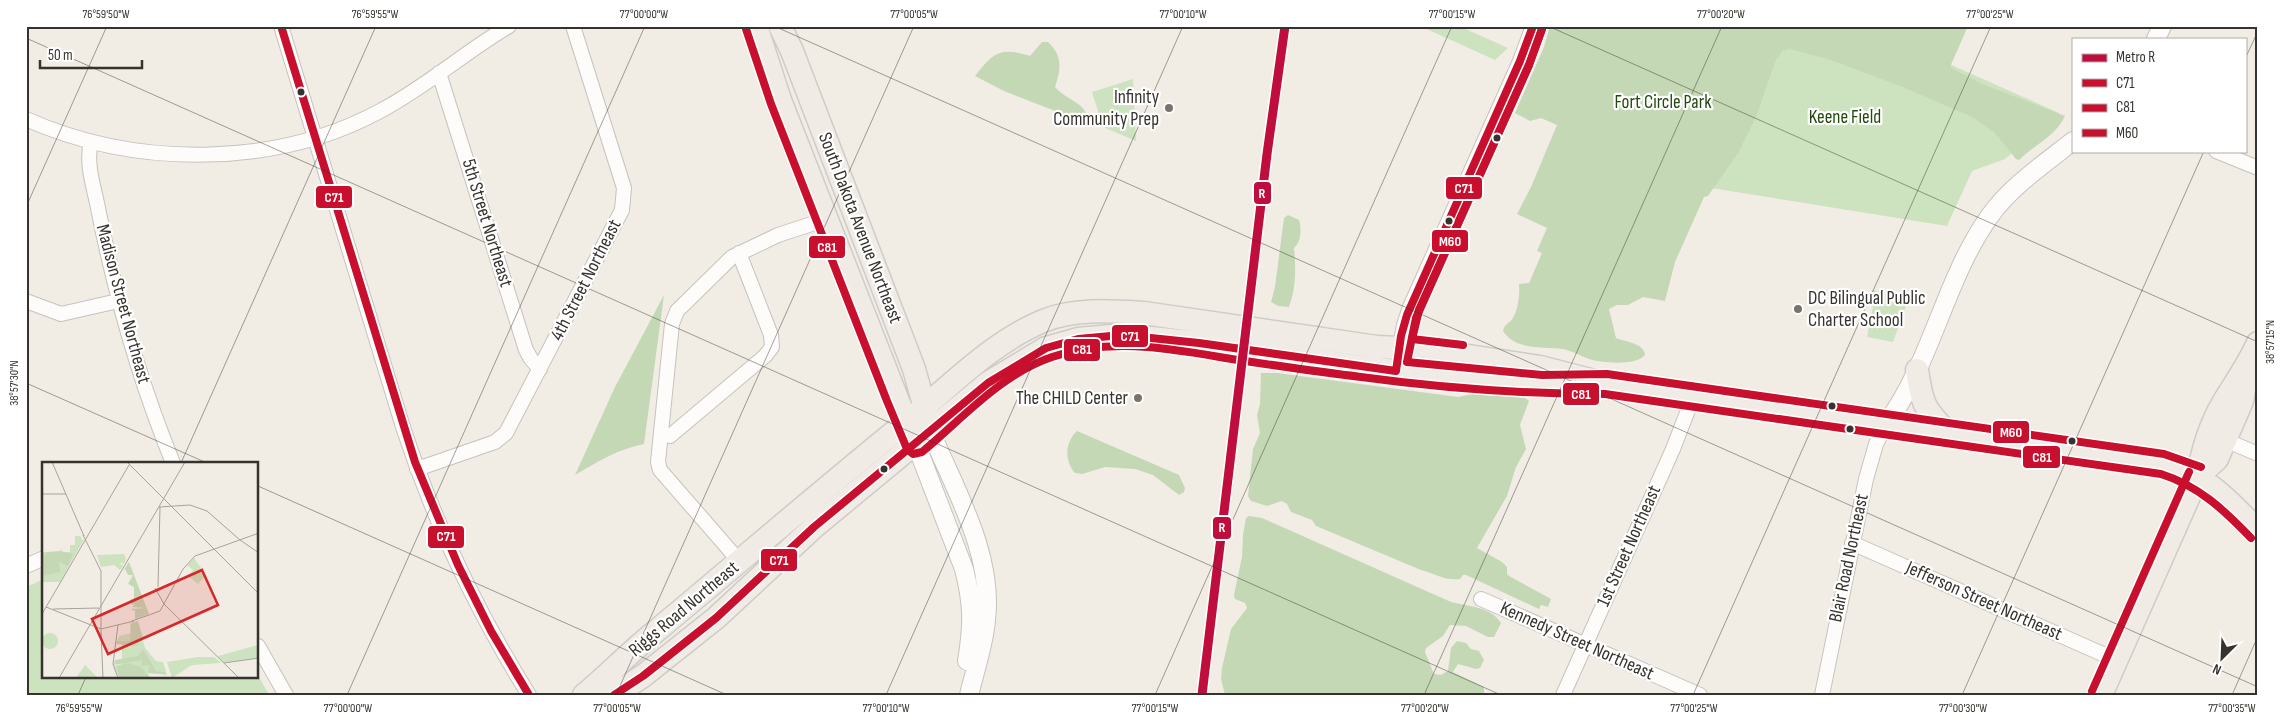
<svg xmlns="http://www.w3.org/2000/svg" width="2284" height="721" font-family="'Sofia Sans Condensed',sans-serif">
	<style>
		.green { fill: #cde2be }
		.forest { fill: #c4d8b5 }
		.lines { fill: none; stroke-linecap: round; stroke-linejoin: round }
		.minor-casing { stroke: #c6c3bc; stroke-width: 16 }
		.tertiary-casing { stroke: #c6c3bc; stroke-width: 20 }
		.primary-casing { stroke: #ceccc8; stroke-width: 25 }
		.minor { stroke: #fdfcfb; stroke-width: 14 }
		.tertiary { stroke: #fdfcfb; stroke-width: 18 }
		.primary { stroke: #f1ebe6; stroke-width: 22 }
		.bus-1-casing { stroke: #fff; stroke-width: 11 }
		.bus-2-casing { stroke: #fff; stroke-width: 11 }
		.bus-3-casing { stroke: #fff; stroke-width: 11 }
		.bus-1 { stroke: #c8102e; stroke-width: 8 }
		.bus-2 { stroke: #c8102e; stroke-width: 8 }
		.bus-3 { stroke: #c8102e; stroke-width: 8 }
		.metro-1-casing { stroke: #fff; stroke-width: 12 }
		.metro-1 { stroke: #bf0d3e; stroke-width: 9 }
		.ticks { fill: none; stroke: #36332e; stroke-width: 1; stroke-opacity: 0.45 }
		.bus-dot { fill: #36332e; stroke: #fff; stroke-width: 2 }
		.poi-dot { fill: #77746e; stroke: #fff; stroke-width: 2 }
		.labels { text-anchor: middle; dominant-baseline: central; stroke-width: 4.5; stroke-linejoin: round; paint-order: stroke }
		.poi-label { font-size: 19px; fill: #36332e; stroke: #fff; text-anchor: end }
		.park-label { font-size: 19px; fill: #24490e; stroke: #fff }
		.street-label { font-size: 19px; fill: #36332e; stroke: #fff }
		.inset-road { fill: none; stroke: #a6a39b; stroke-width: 1 }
		.view { fill: #d62828; fill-opacity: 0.15; stroke: #d62828; stroke-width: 2.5 }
		.inset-edge { fill: none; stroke: #36332e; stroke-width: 2.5 }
		.line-badge { stroke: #fff; stroke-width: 2 }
		.badge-label { font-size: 14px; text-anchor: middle; font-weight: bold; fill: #fff }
		.neatline { fill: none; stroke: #36332e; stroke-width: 2 }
		.ticks-label { font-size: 12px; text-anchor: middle; fill: #36332e }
	</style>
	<rect width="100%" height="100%" fill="#f1ede4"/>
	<path class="green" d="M1420,26H1459L1508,48L1495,60Z
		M1782,26H1864L2059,113L2005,159L1972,171L1947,226L1711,188Z
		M1133,79L1136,141L1103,127L1092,92Z
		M1872,290L1909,297L1893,342L1867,337L1873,307H1871V302H1867L1871,300Z
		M44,579V677H258V675L269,695H26V587Z"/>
	<path class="forest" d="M1550,26H1968L1950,67L1982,84L2065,116C2056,136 2034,145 2019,160L2016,159L1995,133L1974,118L1903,87L1828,59L1789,49L1782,51L1775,62L1756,117L1738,153L1708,196L1704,197L1675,262L1665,301L1643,297L1628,305H1617L1609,309L1616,338C1626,342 1644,343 1645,355C1636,366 1602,363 1589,359C1581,356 1572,351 1563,349C1542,346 1516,351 1503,331C1504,324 1510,323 1513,318C1518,309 1520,295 1519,284L1529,283L1530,281L1542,253L1537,251L1547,228L1517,214L1531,187L1557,125L1541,118L1530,121L1515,113L1544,47Z
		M1042,42H1048C1063,56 1061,69 1055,87C1071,104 1084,99 1091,125L1004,91L975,76C994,52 1000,47 1030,56Z
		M1288,215L1299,220C1302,229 1301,242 1294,248C1296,269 1296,288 1289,307L1278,306L1271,302L1275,287L1284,218Z
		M664,295L644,444C618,449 597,462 575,475L615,387Z
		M1261,373H1277L1458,397L1473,394L1525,398L1529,401L1520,425L1526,449L1516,467L1507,496L1477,548L1502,562L1507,567V574L1509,576L1551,599L1548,607L1541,605L1539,609L1466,575H1463L1460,579C1444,581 1437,574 1421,570L1316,526L1312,520L1291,512L1287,504L1282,501L1267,506L1251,501L1248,496L1253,449L1260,433L1257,415L1260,404Z
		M1077,431L1179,475L1185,488L1184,492L1179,495L1153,475L1135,469L1105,467L1082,474L1075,473C1064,461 1065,442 1077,431Z
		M1249,516L1262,518L1451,602C1467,606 1492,607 1501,623L1494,637H1488L1466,626L1450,625L1443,636L1426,648L1425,652L1434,674L1441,675L1448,671L1451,648L1457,641L1466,643L1471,649L1479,651L1484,660L1480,668L1476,669L1458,664L1453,672L1484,687V695H1225L1221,679L1222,668L1231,629L1247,608L1245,603L1235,599L1234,595L1242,557L1243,535L1246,518Z"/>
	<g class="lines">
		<defs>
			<path id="minor" d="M281,26L403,427C434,522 476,610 529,695
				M439,73L526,350L531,359L540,369
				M26,119C136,168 276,168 382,110C427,86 465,52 509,26
				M91,142C85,164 95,190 99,213C116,298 140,382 173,463
				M2216,151L2258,168
				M26,301L61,314L118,301
				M1398,356L1404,325L1410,307L1520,61L1533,26
				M661,434L670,436L765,356L772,347L771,335L739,253
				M2225,440L2258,454
				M417,469L495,442L506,433L622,210L624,188L573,26
				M1852,543L2116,660
				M740,562L660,470L658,462L672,324L677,311L732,257L778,235L827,219
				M26,566L44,558
				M1481,599L1700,695
				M258,646L286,695
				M1563,695L1673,449L1693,397
				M1822,695L1866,479L1876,444L1886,424"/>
			<path id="tertiary" d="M2156,39L2162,26
				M1886,424C1932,362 1944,281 1989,217C2010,187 2044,164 2073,141
				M931,432C955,490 994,555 986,620C984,645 975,670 969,695
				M916,444L964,569C973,604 973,625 967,661"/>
			<path id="primary" d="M756,26L780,100L911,434
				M780,26L792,51L914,369L928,419
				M1917,370C1922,404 1924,409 1948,433
				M2198,476L2217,459L2242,401L2247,374
				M584,695C608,675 630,652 655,632C738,563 820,492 904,424C950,387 989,344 1043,321C1074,308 1112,311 1144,313L1377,347L1423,349L1540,367L1606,384L2163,464C2207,475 2228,500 2258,531
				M614,695L643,676L716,618L814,527L988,383L1046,348L1078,339L1122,335L1199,343L1366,368L1542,385L1575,384
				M2101,695L2198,476C2202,452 2210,425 2223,403C2235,383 2248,365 2258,343"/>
		</defs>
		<use href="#minor" class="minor-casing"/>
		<use href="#tertiary" class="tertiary-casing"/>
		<use href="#primary" class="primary-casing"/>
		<use href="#minor" class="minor"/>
		<use href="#tertiary" class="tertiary"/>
		<use href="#primary" class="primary"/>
		<defs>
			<path id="bus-1" d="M281,26L415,462L458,565L491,631L529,695
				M614,695L643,676L716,618L814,527L988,383L1046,348L1078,339L1122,335L1199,343L1396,371L1401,336L1407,315L1520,61L1533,26"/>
			<path id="bus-2" d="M746,29L771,104L887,401L907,449L913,454L922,452C962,419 1001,374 1052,357C1113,336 1176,350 1238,360C1279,366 1320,372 1361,377C1442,388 1523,394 1605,394L2161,474C2199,486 2224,510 2251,538
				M1463,345L1412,339L1419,310L1529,65L1542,29"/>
			<path id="bus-3" d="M1542,29L1529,65L1416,318L1407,362L1542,375L1607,374L2164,454L2201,467
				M2092,691L2189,472"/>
		</defs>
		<use href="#bus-1" class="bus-1-casing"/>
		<use href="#bus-2" class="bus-2-casing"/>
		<use href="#bus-3" class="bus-3-casing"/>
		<use href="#bus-1" class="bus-1"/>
		<use href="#bus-2" class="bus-2"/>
		<use href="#bus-3" class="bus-3"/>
		<defs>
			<path id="metro-1" d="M1202,695L1267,154L1285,26"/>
		</defs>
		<use href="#metro-1" class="metro-1-casing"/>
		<use href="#metro-1" class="metro-1"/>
	</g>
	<path class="ticks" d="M774,26L2258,687M1548,26L2258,342M26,38L1501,695M2245,59L2258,31M26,207L107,26M26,383L207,463M181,463L376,26M258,486L727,695M78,695L86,677M347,695L645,26M616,695L914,26M886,695L1183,26M1155,695L1452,26M1424,695L1722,26M1693,695L1991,26M1962,695L2204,151M2232,695L2258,636"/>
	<g class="bus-dot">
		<circle cx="301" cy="92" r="4.5"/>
		<circle cx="1497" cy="138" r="4.5"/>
		<circle cx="1449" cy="221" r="4.5"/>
		<circle cx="1832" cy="406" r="4.5"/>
		<circle cx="1850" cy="429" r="4.5"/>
		<circle cx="2072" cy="441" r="4.5"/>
		<circle cx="884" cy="469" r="4.5"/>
	</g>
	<g class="poi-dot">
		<circle cx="1169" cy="108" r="5"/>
		<circle cx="1798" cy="309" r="5"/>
		<circle cx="1138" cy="398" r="5"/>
	</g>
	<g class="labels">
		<g class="poi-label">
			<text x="1159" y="97">Infinity<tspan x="1159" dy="22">Community Prep</tspan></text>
			<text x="1808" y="298" text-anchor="start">DC Bilingual Public<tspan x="1808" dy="22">Charter School</tspan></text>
			<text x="1128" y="398">The CHILD Center</text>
		</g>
		<g class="park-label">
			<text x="1663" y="102">Fort Circle Park</text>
			<text x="1845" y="117">Keene Field</text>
		</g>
		<g class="street-label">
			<text transform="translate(487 223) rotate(73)">5th Street Northeast</text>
			<text transform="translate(860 228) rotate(69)">South Dakota Avenue Northeast</text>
			<text transform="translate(586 280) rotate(-63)">4th Street Northeast</text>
			<text transform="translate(123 304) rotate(75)">Madison Street Northeast</text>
			<text transform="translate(1629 546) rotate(-66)">1st Street Northeast</text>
			<text transform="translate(1849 558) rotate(-78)">Blair Road Northeast</text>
			<text transform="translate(1984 601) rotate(24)">Jefferson Street Northeast</text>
			<text transform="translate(684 609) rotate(-40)">Riggs Road Northeast</text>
			<text transform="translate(1577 641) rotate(24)">Kennedy Street Northeast</text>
		</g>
	</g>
	<g transform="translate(42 462)">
		<rect width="216" height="216" fill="#f1ede4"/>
		<path d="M33,74H38L41,79L18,120H0V90H18L20,86V90H28V83H33ZM82,92L84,97L82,102L77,100L81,104L78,108L72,103L59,105L55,93ZM152,96L164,113L156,122L146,114L151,108L145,103ZM95,159L103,186L114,199L121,200L125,213L106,211L108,216H77L72,204L80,202V182H74L77,174L89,171L88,161ZM0 179a8 8 0 1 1 16 0a8 8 0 1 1-16 0ZM216,183V196L182,201L176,194ZM156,195H172L179,201L150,203L130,216L125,200ZM43,203L56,216H34Z" fill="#cde2be"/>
		<path d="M18,89L31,92L26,104L17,100L18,110L0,114V95L5,90ZM87,100L107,152L93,157V149L88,147L104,146L90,145L93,142L90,143L88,138L92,136V125L86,122L91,113H86L83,107L81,109ZM96,159L101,176L94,184L74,182L75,179H88L89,162ZM101,187L114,209L122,210L124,215L122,212L106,211L107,203L100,204V198L72,203L73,198L96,194ZM86,201L99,205L108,216H77L75,204Z" fill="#c4d8b5"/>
		<path class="inset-road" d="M10,0L42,74M85,0L217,132M0,32H24M117,45L148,43L165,49L198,78M41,73L59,109V174M198,78L217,91M116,125L118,45M113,126L122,142M122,142L197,216M4,145L59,167M11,147L57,146M0,152L87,3M90,159L118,149L141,107L153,94L217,71M76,163L71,202L76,216M59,167L92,159M59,171L61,216M182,201L217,196M17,216L143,0"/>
		<path class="view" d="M160,108L176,143L66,192L50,157Z"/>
		<rect width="216" height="216" class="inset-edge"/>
	</g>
	<g class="line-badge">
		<rect x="1445" y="176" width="38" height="24" rx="5" fill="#c8102e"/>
		<rect x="1253" y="181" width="19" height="24" rx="5" fill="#bf0d3e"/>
		<rect x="315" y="185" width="38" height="24" rx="5" fill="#c8102e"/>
		<rect x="1431" y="229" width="38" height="24" rx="5" fill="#c8102e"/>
		<rect x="808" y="235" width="38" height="24" rx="5" fill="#c8102e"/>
		<rect x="1111" y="324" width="38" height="24" rx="5" fill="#c8102e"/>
		<rect x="1063" y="338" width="38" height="24" rx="5" fill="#c8102e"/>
		<rect x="1562" y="382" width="38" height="24" rx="5" fill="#c8102e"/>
		<rect x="1992" y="420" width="38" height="24" rx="5" fill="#c8102e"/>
		<rect x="2022" y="445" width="39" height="24" rx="5" fill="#c8102e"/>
		<rect x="1212" y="516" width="20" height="24" rx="5" fill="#bf0d3e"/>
		<rect x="427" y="525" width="38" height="24" rx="5" fill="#c8102e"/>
		<rect x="760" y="548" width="38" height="24" rx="5" fill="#c8102e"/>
	</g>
	<g class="badge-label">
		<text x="1464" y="193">C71</text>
		<text x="1262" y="198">R</text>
		<text x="334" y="202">C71</text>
		<text x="1450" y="246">M60</text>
		<text x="827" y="252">C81</text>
		<text x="1130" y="341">C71</text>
		<text x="1082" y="354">C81</text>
		<text x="1581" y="399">C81</text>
		<text x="2011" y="437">M60</text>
		<text x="2042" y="462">C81</text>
		<text x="1222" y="532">R</text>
		<text x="446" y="541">C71</text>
		<text x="779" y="565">C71</text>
	</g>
	<rect width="2284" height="721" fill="none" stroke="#ffffff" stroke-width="55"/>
	<rect x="2072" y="38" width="175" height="115" fill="#ffffff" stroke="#afadab"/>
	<rect x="2082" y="54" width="25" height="8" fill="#bf0d3e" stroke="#afadab"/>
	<text x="2116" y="62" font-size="15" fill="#36332e">Metro R</text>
	<rect x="2082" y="79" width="25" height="8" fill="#c8102e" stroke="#afadab"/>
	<text x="2116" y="88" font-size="15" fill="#36332e">C71</text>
	<rect x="2082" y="104" width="25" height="8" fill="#c8102e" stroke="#afadab"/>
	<text x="2116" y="112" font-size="15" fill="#36332e">C81</text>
	<rect x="2082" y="129" width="25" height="8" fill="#c8102e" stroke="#afadab"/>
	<text x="2116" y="138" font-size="15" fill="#36332e">M60</text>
	<g transform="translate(2222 658) rotate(204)" stroke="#ffffff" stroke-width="4" paint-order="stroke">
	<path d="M0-4L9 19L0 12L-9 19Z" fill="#36332e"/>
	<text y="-8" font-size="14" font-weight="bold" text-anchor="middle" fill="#36332e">N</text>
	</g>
	<path d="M40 60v8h102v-8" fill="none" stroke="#36332e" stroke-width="2.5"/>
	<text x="48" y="60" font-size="15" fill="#36332e" stroke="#ffffff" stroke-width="4" paint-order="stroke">50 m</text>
	<rect x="28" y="28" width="2228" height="666" class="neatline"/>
	<g class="ticks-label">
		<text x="106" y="18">76°59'50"W</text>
		<text x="375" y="18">76°59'55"W</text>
		<text x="644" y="18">77°00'00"W</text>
		<text x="914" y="18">77°00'05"W</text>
		<text x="1183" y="18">77°00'10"W</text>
		<text x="1452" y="18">77°00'15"W</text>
		<text x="1721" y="18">77°00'20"W</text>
		<text x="1990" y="18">77°00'25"W</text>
		<text transform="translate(2270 342) rotate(-90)" y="4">38°57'15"N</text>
		<text transform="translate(14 383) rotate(-90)" y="4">38°57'30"N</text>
		<text x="79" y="712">76°59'55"W</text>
		<text x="348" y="712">77°00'00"W</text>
		<text x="617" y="712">77°00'05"W</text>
		<text x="886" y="712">77°00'10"W</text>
		<text x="1155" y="712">77°00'15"W</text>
		<text x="1425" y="712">77°00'20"W</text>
		<text x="1694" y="712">77°00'25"W</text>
		<text x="1963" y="712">77°00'30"W</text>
		<text x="2232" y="712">77°00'35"W</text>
	</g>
</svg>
